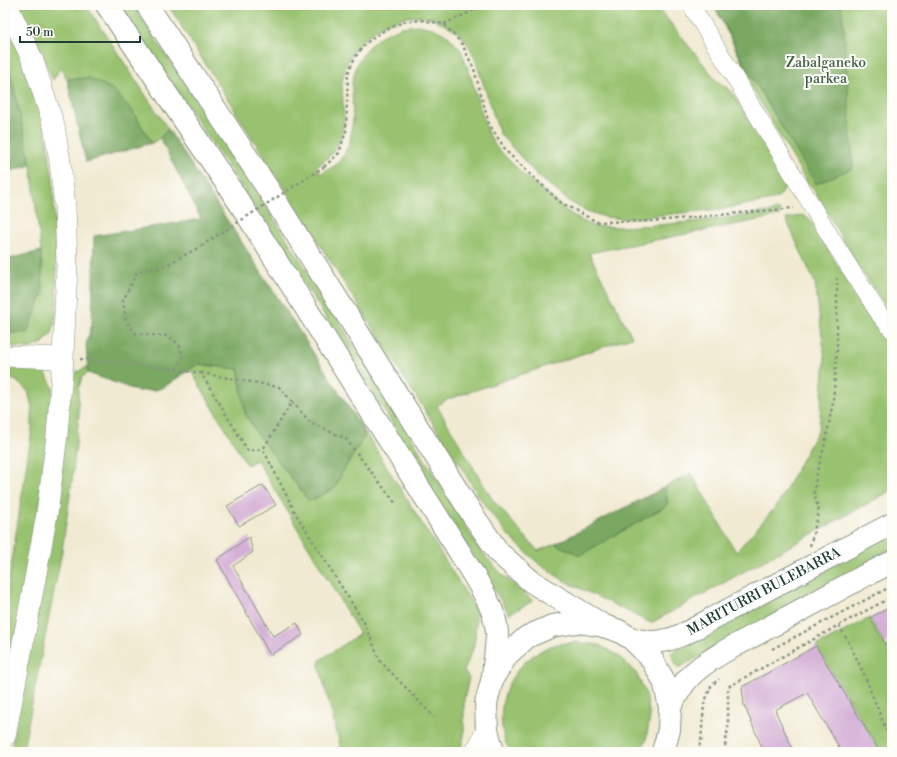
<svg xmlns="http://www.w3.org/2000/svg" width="897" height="757" font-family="'Libre Bodoni',serif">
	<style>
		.green { fill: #99c26f; stroke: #5c8052 }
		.forest { fill: #7aa862; stroke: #4c724b }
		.building { fill: #d4b0d7 }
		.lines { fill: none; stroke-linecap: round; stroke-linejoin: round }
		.minor-casing { stroke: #889483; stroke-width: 18 }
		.tertiary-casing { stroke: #889483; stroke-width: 22 }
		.secondary-casing { stroke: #889483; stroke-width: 24 }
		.primary-casing { stroke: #889483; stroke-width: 24 }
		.trunk-casing { stroke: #889483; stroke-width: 24 }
		.path { stroke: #889483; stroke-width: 2.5; stroke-dasharray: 3 3; stroke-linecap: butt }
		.minor { stroke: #fff; stroke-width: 17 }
		.tertiary { stroke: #fff; stroke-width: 21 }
		.secondary { stroke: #fff; stroke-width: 22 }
		.primary { stroke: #fff; stroke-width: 22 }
		.trunk { stroke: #fff; stroke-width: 22 }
		.path-bridge { stroke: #889483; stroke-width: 2.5; stroke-dasharray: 3 3; stroke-linecap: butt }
		.labels { text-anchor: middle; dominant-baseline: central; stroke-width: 4; stroke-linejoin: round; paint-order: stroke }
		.park-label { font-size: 14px; fill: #3e5e43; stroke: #fdfcf7 }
		.street-label { font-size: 14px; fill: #1f3d34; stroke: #fdfcf7 }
	</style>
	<rect width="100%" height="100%" fill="#fdfcf7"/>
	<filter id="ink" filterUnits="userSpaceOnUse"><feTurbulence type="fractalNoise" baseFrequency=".025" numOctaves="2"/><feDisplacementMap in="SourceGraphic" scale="8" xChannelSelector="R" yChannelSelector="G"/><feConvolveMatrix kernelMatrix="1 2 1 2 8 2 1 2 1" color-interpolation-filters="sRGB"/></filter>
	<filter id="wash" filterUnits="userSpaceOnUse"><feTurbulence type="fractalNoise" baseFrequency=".012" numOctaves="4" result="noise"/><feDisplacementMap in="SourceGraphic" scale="16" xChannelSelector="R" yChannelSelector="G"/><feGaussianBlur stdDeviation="0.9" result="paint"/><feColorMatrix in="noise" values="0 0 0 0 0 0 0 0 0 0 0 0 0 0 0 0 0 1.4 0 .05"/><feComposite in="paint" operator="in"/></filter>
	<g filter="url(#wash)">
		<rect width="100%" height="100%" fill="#f1ead2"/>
		<path class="green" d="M18,5H86L168,129L160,138L152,143L131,109L89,78L67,79L61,67L53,80L29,25Z
			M120,5H133L280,228L399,417L472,537L486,557L502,574L533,601L509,614L392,423L277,240Z
			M168,5H656L717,81L731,91L783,175C786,188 785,194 773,200L727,208L625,219L605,217L587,211L570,202L537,175L500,134L474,56L466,41L454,29L432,18L419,16L401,18L382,26L366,37L353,51L345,68L342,84L344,122L340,141L330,156L317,167L320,174L336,165L344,155L350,142L353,119L352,82L357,64L368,47L381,36L402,27L417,25L433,28L448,36L461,50L471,77L487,131L496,147L524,175L567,211L579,219L592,226L619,227L659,225L721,219L780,210L779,216L589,253L632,337L446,400L437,406L492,499L538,551L555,544L580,555L668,505L665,487L691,473L736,552L778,504L819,428L825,359L815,283L786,219L801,215L809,218L858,299L885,336L892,344V490L651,623L563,580L539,564L509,536L486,507Z
			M714,5H892V315L858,266L812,187L807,182L741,69L742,62Z
			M5,20L10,29L43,113L53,180L56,263L57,311L52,333L43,343L30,348L5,346V333L27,332L32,321L43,293L41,251L31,165L8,62L5,63Z
			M5,362L34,366L46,373L53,388L47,463L5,698V605L32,430V407L28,391L15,380L5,379Z
			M198,364L238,369L245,413L257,433L309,501L334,489L342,473L364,437L363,429L475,608L476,626L474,646L464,671L469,678L464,700V736L460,752H342L319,665L320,660L360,634L257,460L247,465L190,369Z
			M87,367L88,373L82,377L78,390L79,415L72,481L62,551L43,647L24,745V752H11L68,387L73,374Z
			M892,534V555L678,668L671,653Z
			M870,618L885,644L892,654V752H880L816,646Z
			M576,642L599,645L619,656L636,673L646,694L650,717L646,740L640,752H511C509,748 505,743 504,738C494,698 513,661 551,646C559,643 568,643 576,642Z"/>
		<path class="forest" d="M714,5H841L844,28L853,168L816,184L743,62Z
			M8,62L31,165L5,173V63Z
			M89,78L112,89L131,109L152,143L86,162L67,79Z
			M168,129L363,429L364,437L342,473L334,489L309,501L257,433L245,413L238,369L198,364L164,387L156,390L138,391L88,373L86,345L92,324L94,236L201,219L160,138Z
			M41,251L43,293L32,321L27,333H5V260Z
			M665,487L668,505L580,555L555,544Z"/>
		<g id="blocks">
			<path class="building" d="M263,485L276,505L239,526L227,506Z
				M249,537L253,552L233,566L273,636L297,623L303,635L270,655L217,560Z
				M892,606V640L885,644L870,618Z
				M816,646L880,752H842L807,693L775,710L794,752H764L744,705L742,687Z"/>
		</g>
	</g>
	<g filter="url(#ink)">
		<use href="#blocks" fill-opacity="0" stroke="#889483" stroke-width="1"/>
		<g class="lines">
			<defs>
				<path id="minor" d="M691,5L836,246L880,315L892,330"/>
				<path id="tertiary" d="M5,356L63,358
					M5,736L29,611L47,514L57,435L63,358L67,264L65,206L60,162L54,126L33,61L7,5
					M476,752L487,730"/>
				<g id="secondary">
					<path id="s1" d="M632,639C638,640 645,642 651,642C674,642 694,629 713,618L892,524"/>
					<path d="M670,707C674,700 678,692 683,685C693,670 710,660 725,651L866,575L892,562"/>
				</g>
				<path id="primary" d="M493,752L487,730L486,703L493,677L508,654L527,637L552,626L578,622L604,626L619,631L632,639L651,658L664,681L670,707L669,730L663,752"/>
				<path id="trunk" d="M107,5L241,205L459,551C472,574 496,606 497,633C497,647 494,662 493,677
					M147,5L268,189L472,514L499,553L532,582L604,626"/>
			</defs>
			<use href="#minor" class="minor-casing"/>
			<use href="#tertiary" class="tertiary-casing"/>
			<use href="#secondary" class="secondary-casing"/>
			<use href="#primary" class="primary-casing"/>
			<use href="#trunk" class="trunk-casing"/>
			<path class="path" d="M444,24L485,5
				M324,167L339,153L346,131L348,73L355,57L366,43L383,31L403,22L421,20L444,24L462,44L474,69L489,124L507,152L560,202L597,222L655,221L794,208
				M80,359L126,363L201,373L248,451L263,449
				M176,369L183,357L179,344L167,336L150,335L135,333L126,321L123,301L137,272L165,266L201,246
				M201,373L279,387L292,402L263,449L297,516L365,624L380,661L434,717
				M292,402L311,423L346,439L396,504
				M810,546L819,512L814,493L817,472L825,444L833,402L837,351V278
				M839,625L851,647L864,674L892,745
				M772,649L892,586
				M697,752L701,741L704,704L711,686L719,679
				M724,752L728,728V687L839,625L892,597"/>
			<use href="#minor" class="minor"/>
			<use href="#tertiary" class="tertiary"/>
			<use href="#secondary" class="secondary"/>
			<use href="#primary" class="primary"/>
			<use href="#trunk" class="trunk"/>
			<path class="path-bridge" d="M201,246L324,167"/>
		</g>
	</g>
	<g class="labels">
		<g class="park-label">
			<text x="826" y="63">Zabalganeko<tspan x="826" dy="16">parkea</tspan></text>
		</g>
		<g class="street-label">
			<text stroke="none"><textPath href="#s1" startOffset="144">MARITURRI BULEBARRA</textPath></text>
		</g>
	</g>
	<rect width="897" height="757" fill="none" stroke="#fdfcf7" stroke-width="20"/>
	<path d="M20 36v6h120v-6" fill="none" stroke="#1f3d34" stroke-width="2"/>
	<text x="26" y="36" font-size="12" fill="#1f3d34" stroke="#fdfcf7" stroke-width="3" paint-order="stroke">50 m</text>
</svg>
